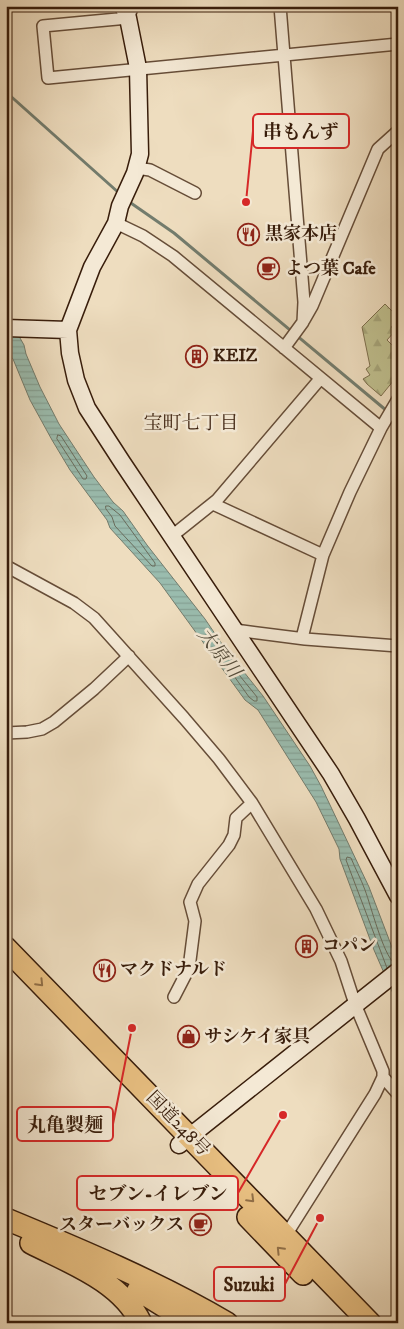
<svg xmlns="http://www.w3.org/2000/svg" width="404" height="1329" font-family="'IM FELL DW Pica','Noto Serif JP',serif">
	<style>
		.forest { fill: url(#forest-firs); stroke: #7c6e4c }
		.water { fill: url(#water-rules); stroke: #737c6d }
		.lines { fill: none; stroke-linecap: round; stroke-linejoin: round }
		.shore { stroke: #696c5c; stroke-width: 1 }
		.stream { stroke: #737c6d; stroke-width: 3 }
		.street-casing { stroke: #664d38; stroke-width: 14 }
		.secondary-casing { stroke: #381d0b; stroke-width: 19 }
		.highway-casing { stroke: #381d0b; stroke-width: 24 }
		.street { stroke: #f4e9d5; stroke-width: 11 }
		.secondary { stroke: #f4e9d5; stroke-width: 16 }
		.highway { stroke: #e7be80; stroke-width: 21 }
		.oneway { stroke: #906e46 }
		.labels { text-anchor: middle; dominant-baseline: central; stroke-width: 5; stroke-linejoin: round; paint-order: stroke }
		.poi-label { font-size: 18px; font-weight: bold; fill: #381d0b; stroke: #f4e9d5; text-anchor: start }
		.street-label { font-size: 18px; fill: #381d0b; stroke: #f4e9d5 }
		.neighbourhood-label { font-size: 19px; fill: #381d0b; stroke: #f4e9d5 }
		.water-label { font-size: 19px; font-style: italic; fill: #554d3c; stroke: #f4e9d5 }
		.leader { fill: none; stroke: #d62828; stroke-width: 2 }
		.callout-dot { fill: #d62828; stroke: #f4e9d5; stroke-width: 2 }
		.callout { fill: #f4e9d5; stroke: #d62828; stroke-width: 2 }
		.callout-label { font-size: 19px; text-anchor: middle; font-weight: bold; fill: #381d0b }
	</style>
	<defs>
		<pattern id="forest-firs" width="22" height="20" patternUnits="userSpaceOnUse" patternTransform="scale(1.25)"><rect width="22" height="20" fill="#bfbf8e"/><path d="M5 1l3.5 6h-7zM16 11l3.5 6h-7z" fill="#a5a479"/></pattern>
		<pattern id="water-rules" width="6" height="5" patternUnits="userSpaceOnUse" patternTransform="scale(1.25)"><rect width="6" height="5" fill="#9abcae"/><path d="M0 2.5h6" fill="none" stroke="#85a194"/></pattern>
	</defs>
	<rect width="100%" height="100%" fill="#eeddbf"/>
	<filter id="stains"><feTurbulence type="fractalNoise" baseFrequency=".004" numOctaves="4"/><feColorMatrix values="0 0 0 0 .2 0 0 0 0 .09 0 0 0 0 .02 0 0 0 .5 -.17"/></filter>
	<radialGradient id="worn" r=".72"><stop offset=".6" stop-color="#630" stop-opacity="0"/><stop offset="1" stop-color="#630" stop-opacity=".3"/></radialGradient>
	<path class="forest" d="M385,304L398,317V320L391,327L395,331L387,340L398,351V375L381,396L367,384L363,379L370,375L366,369L370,366L362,327Z"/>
	<path class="water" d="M6,308L12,324L24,345L26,354L40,387L59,424L94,477L113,502L123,511L147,545L205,619L224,647L263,696L310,766L321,786L369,887L398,963V1005L374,950L340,859L339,849L316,802L258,710L245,700L160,583L110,528L107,520L70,470L52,440L30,400L13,359L6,351Z"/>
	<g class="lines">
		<path class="shore" d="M58,435L61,436L87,476L86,479H83L57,439Z
			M106,506H109L120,515L155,563V566H152L115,526L112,517L106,509Z
			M231,665L257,697V701H254L249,697L229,669V667Z
			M387,968L346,860L347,857L351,858C355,868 361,879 365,890C371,906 383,954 394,963"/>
		<path class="stream" d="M6,92L119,193
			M128,201L174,233L387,411
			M391,415L398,422"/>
		<defs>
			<path id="street" d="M133,6L128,18L43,26L48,78L398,44
				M280,6L304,302L303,322L284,348
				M136,168L150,170L195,193
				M116,223L143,236L173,256L381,428
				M304,320L312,306L378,149L398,131
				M213,504L323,555
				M172,536L217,500L320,379
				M6,566L74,603L94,618L184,718L219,759L252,803L316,909L341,961L355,1004L383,1071V1077L375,1094L286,1235
				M235,630L305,639L398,646
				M302,638L323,555L350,492L381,428L398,399
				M6,733L27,732L42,729L54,722L94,689L129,656
				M174,997L189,968L195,921L190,902L198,884L229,845L234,835L236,818L252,803
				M383,1077L398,1094"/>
			<path id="secondary" d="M123,6L128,18L138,68L140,154L135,173L120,206L116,223L92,267L68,330L70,353L76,380L87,408L122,462L331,774L357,819L398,896
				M6,328L68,330
				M179,1145L398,971"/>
			<path id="highway" d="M6,948L370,1323
				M248,1217L303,1274
				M6,1219C81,1250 157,1282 227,1323
				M31,1243C70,1263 121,1281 141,1323
				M138,1290L191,1323"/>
		</defs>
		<use href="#street" class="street-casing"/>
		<use href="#secondary" class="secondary-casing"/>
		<use href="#highway" class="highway-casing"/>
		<use href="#street" class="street"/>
		<use href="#secondary" class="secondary"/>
		<use href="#highway" class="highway"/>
	</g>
	<defs><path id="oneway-chevron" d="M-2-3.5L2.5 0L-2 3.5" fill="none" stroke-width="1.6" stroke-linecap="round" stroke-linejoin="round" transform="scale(1.25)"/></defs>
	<g class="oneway">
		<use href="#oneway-chevron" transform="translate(40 983) rotate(46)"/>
		<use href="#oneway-chevron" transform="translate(251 1199) rotate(45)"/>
		<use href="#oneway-chevron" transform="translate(280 1250) rotate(-134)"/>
	</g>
	<defs>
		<symbol id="restaurant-ring" viewBox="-11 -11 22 22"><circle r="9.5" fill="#f4e9d5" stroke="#8f2418" stroke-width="1.5"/><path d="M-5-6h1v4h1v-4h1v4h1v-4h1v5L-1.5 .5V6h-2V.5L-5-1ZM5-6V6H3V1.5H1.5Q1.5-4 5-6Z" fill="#8f2418"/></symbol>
		<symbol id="cafe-ring" viewBox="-11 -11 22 22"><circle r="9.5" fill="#f4e9d5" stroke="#8f2418" stroke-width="1.5"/><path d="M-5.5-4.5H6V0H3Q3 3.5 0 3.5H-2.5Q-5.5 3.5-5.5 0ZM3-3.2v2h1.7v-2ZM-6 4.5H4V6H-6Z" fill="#8f2418"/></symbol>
		<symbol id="building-ring" viewBox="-11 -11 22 22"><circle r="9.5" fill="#f4e9d5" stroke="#8f2418" stroke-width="1.5"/><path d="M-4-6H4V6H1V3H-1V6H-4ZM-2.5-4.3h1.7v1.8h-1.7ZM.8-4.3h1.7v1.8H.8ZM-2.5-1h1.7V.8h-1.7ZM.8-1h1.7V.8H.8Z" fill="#8f2418"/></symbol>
		<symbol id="shop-ring" viewBox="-11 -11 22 22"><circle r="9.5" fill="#f4e9d5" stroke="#8f2418" stroke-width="1.5"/><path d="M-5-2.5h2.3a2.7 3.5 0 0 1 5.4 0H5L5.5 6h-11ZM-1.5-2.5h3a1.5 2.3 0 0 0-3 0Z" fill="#8f2418"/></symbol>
	</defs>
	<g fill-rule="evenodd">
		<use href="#restaurant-ring" x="236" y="222" width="25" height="25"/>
		<use href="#cafe-ring" x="256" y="256" width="25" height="25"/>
		<use href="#building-ring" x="184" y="344" width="25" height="25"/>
		<use href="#building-ring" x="294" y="934" width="25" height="25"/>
		<use href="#restaurant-ring" x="92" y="958" width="25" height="25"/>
		<use href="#shop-ring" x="176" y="1024" width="25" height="25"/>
		<use href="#cafe-ring" x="188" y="1212" width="25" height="25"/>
	</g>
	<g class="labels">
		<g class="poi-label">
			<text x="265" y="234">黒家本店</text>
			<text x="285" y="269">よつ葉 Cafe</text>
			<text x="213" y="356">KEIZ</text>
			<text x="322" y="946">コパン</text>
			<text x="120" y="970">マクドナルド</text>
			<text x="204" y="1037">サシケイ家具</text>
			<text x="184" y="1225" text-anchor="end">スターバックス</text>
		</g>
		<g class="street-label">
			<text transform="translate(178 1124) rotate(46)">国道248号</text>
		</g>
		<g class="neighbourhood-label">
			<text x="191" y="423">宝町七丁目</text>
		</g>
		<g class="water-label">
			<text transform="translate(219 653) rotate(52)">大原川</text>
		</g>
	</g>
	<path class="leader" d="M246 202L253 131M132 1028L113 1124M283 1115L238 1193M320 1218L285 1284"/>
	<g class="callout-dot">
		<circle cx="246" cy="202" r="5"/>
		<circle cx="132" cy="1028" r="5"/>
		<circle cx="283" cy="1115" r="5"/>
		<circle cx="320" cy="1218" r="5"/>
	</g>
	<g class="callout">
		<rect x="253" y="114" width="96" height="34" rx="5"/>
		<rect x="17" y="1107" width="96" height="34" rx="5"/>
		<rect x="77" y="1176" width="161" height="34" rx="5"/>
		<rect x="214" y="1267" width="71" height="34" rx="5"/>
	</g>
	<g class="callout-label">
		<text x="301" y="138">串もんず</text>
		<text x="65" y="1131">丸亀製麺</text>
		<text x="158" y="1200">セブン-イレブン</text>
		<text x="249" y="1291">Suzuki</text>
	</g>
	<rect width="404" height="1329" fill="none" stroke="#eeddbf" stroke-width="25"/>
	<rect x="8" y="8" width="389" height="1314" fill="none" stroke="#381d0b" stroke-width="2.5"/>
	<rect x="12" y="12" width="379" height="1304" fill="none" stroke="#381d0b"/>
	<rect width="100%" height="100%" filter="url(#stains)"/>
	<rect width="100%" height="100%" fill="url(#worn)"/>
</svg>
